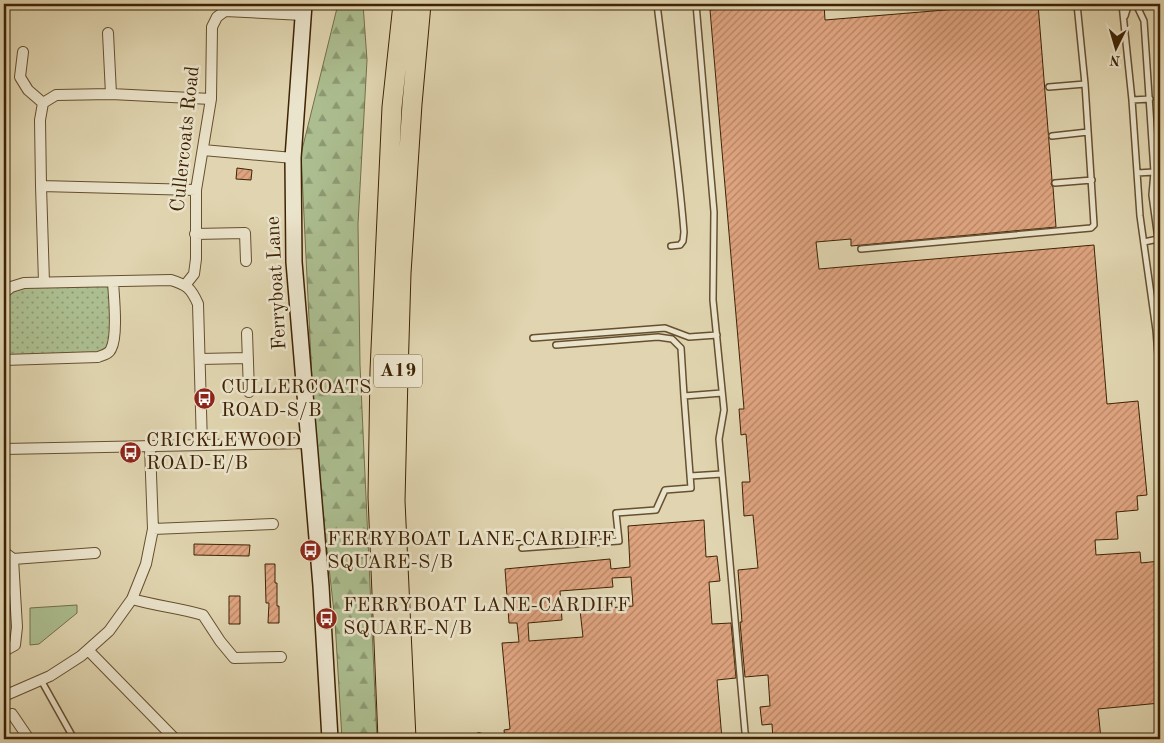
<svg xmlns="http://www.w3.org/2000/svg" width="1164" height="743" font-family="'Old Standard TT',serif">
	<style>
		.grass { fill: url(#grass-dots); stroke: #75704a }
		.forest { fill: url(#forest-firs); stroke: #75704a }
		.green { fill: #acbe90; stroke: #75704a }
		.building { fill: url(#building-hatch); stroke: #3e2304; fill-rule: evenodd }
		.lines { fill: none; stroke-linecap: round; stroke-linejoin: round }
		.lane-casing { stroke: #66502f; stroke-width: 8 }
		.street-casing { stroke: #66502f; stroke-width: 12 }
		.secondary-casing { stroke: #3e2304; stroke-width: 18 }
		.highway-casing { stroke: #3e2304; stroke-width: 21 }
		.lane { stroke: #ebe4cc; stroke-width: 5 }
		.street { stroke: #ebe4cc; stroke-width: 10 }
		.secondary { stroke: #ebe4cc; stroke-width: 15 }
		.highway { stroke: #e0d5b0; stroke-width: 19 }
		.labels { text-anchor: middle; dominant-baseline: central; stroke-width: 5; stroke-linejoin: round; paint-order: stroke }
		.shield { fill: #ebe4cc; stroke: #725d40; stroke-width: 1 }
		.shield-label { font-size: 19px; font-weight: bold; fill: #3e2304 }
		.street-label { font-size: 20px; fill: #3e2304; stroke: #ebe4cc }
		.poi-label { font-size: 20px; fill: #3e2304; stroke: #ebe4cc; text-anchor: start }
	</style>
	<defs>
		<pattern id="grass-dots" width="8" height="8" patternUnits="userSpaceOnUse" patternTransform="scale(1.25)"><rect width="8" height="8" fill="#acbe90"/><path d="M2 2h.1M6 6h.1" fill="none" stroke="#8d9a73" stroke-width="1.8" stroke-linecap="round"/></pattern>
		<pattern id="forest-firs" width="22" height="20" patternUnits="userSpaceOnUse" patternTransform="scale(1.25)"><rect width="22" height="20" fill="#acbe90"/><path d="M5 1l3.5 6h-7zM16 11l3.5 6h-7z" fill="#8d9a73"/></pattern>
		<pattern id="building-hatch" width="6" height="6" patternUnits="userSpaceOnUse" patternTransform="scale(1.25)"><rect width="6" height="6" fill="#dfa480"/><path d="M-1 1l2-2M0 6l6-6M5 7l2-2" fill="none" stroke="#b68567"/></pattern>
	</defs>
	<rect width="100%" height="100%" fill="#e0d5b0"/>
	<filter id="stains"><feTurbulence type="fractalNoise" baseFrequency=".004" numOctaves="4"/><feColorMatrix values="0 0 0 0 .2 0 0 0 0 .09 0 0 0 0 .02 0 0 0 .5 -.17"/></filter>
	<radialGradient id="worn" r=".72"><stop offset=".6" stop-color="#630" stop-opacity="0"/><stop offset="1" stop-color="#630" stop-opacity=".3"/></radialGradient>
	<path class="grass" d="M113,282L115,338L106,354L4,360V293L11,287Z"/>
	<path class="forest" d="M338,4H363L367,60L358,224L360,365L377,739H342L335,621L315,442L301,154Z"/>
	<path class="green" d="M77,605V613L39,644L30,645V608Z"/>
	<path class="building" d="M782,4H824L825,20L1017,4H1038L1052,180L1051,184L1053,187L1056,227L851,246V239L816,242L819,269L1094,245L1107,404L1138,401L1147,495L1137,496L1138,510L1116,512L1118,539L1095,540L1096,555L1140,552L1141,563L1160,561V703L1098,709L1101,739H773L772,724L762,725L760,707L770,706L768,675L745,677L740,622H742L738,570L758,568L753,515L744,516L742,482H750L746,434L741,435L739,409H744L710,10Z
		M237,168L252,170L251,180L236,179Z
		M704,520L706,557L717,556L720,581L709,582L712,624L731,623L736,678L717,680L722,739H505L504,730L510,729L502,643L519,642L517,623H509L505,569L610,559L611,569L630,567L628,526ZM631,577L633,606L580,610L583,637L529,641L528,623L562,620L560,591L613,587L612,578Z
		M194,544L250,545L249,556L194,555Z
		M265,564H275V583H277V606H279V623H268L269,603H266Z
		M229,596H240V624H229Z"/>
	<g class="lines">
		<defs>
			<path id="lane" d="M657,4C666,80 678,156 684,232L683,241L680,245L671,246
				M696,4L714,212L713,300L724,410L719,439L745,732L747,739
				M1122,4L1132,100L1140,216L1156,330L1160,380
				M1136,4L1144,21L1154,172L1137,173
				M1125,16L1128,6
				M1049,87L1085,84
				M1132,100L1150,99
				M1052,136L1088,132
				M1055,183L1092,180
				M1144,242L1158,239L1152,195L1154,172
				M861,249L1091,228L1094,225L1085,84L1077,4
				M533,338L665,328L689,337L717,335
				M556,345L658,337L672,339L681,348L684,396
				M690,476L722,474
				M522,548L619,541L616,513L656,510L665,490L691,488L684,396L722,393
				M41,680L74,739
				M479,736L480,739"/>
			<path id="street" d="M108,33L111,94
				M23,52L20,77L28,90L43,103
				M203,150L293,158
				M41,186L196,190
				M195,234L245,233L246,261
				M44,282L41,186L40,120L43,103L56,95L111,94L211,99
				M186,284L194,274L196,259V190L211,99L212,27L217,17L225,11L303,15
				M4,293L11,287L24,283L171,280C187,285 191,288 198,304L202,445
				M247,333L249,392
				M200,359L248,358
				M4,360L98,357C103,355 109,354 111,349C118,336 114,298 113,282
				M4,449L310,443
				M153,529L273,524
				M4,549V552L13,559L95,553
				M132,599C156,606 180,608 203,615L220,641L234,658L281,657
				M88,650L175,739
				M4,651L15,645L17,627L13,559
				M4,696L50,676L81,656L109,631L132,599L146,564L153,529L150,447
				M12,714L29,739"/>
			<path id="secondary" d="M304,4L293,158L294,262L321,586L330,739"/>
			<path id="highway" d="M388,739L378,497L380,371L392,107L403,4
				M406,739L395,501L398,375L401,273L412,104L421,4"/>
		</defs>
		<use href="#lane" class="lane-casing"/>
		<use href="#street" class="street-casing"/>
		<use href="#secondary" class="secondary-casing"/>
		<use href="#highway" class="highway-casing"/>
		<use href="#lane" class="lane"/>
		<use href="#street" class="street"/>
		<use href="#secondary" class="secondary"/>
		<use href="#highway" class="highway"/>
	</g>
	<defs>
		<symbol id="bus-disc" viewBox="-11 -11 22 22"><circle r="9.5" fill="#8f2418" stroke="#ebe4cc"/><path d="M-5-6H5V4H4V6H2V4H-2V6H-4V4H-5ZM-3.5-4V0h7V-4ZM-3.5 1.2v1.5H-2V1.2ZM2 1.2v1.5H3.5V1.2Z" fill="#fff"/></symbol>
	</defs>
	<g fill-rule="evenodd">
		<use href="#bus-disc" x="192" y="386" width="25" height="25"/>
		<use href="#bus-disc" x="118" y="440" width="25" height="25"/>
		<use href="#bus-disc" x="298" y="538" width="25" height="25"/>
		<use href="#bus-disc" x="314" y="606" width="25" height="25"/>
	</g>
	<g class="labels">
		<rect class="shield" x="374" y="354.5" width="48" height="33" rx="4"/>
		<g class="shield-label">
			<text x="398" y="371">A19</text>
		</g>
		<g class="street-label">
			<text transform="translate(186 139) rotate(-84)">Cullercoats Road</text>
			<text transform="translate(277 283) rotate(-93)">Ferryboat Lane</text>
		</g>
		<g class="poi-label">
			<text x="221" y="388">CULLERCOATS<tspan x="221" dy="23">ROAD-S/B</tspan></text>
			<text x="146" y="441">CRICKLEWOOD<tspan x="146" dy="23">ROAD-E/B</tspan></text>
			<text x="327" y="540">FERRYBOAT LANE-CARDIFF<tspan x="327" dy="23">SQUARE-S/B</tspan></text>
			<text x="343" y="606">FERRYBOAT LANE-CARDIFF<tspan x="343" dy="23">SQUARE-N/B</tspan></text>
		</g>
	</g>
	<rect width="1164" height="743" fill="none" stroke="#e0d5b0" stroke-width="20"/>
	<rect x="5" y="5" width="1154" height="733" fill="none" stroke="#3e2304" stroke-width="2.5"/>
	<rect x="10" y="10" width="1144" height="723" fill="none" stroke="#3e2304"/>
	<g transform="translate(1116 48) rotate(185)" stroke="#ebe4cc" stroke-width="4" paint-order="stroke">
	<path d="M0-4L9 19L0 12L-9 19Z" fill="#3e2304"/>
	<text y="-8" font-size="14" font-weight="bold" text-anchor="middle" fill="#3e2304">N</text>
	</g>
	<rect width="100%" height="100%" filter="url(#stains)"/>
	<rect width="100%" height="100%" fill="url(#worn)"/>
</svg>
